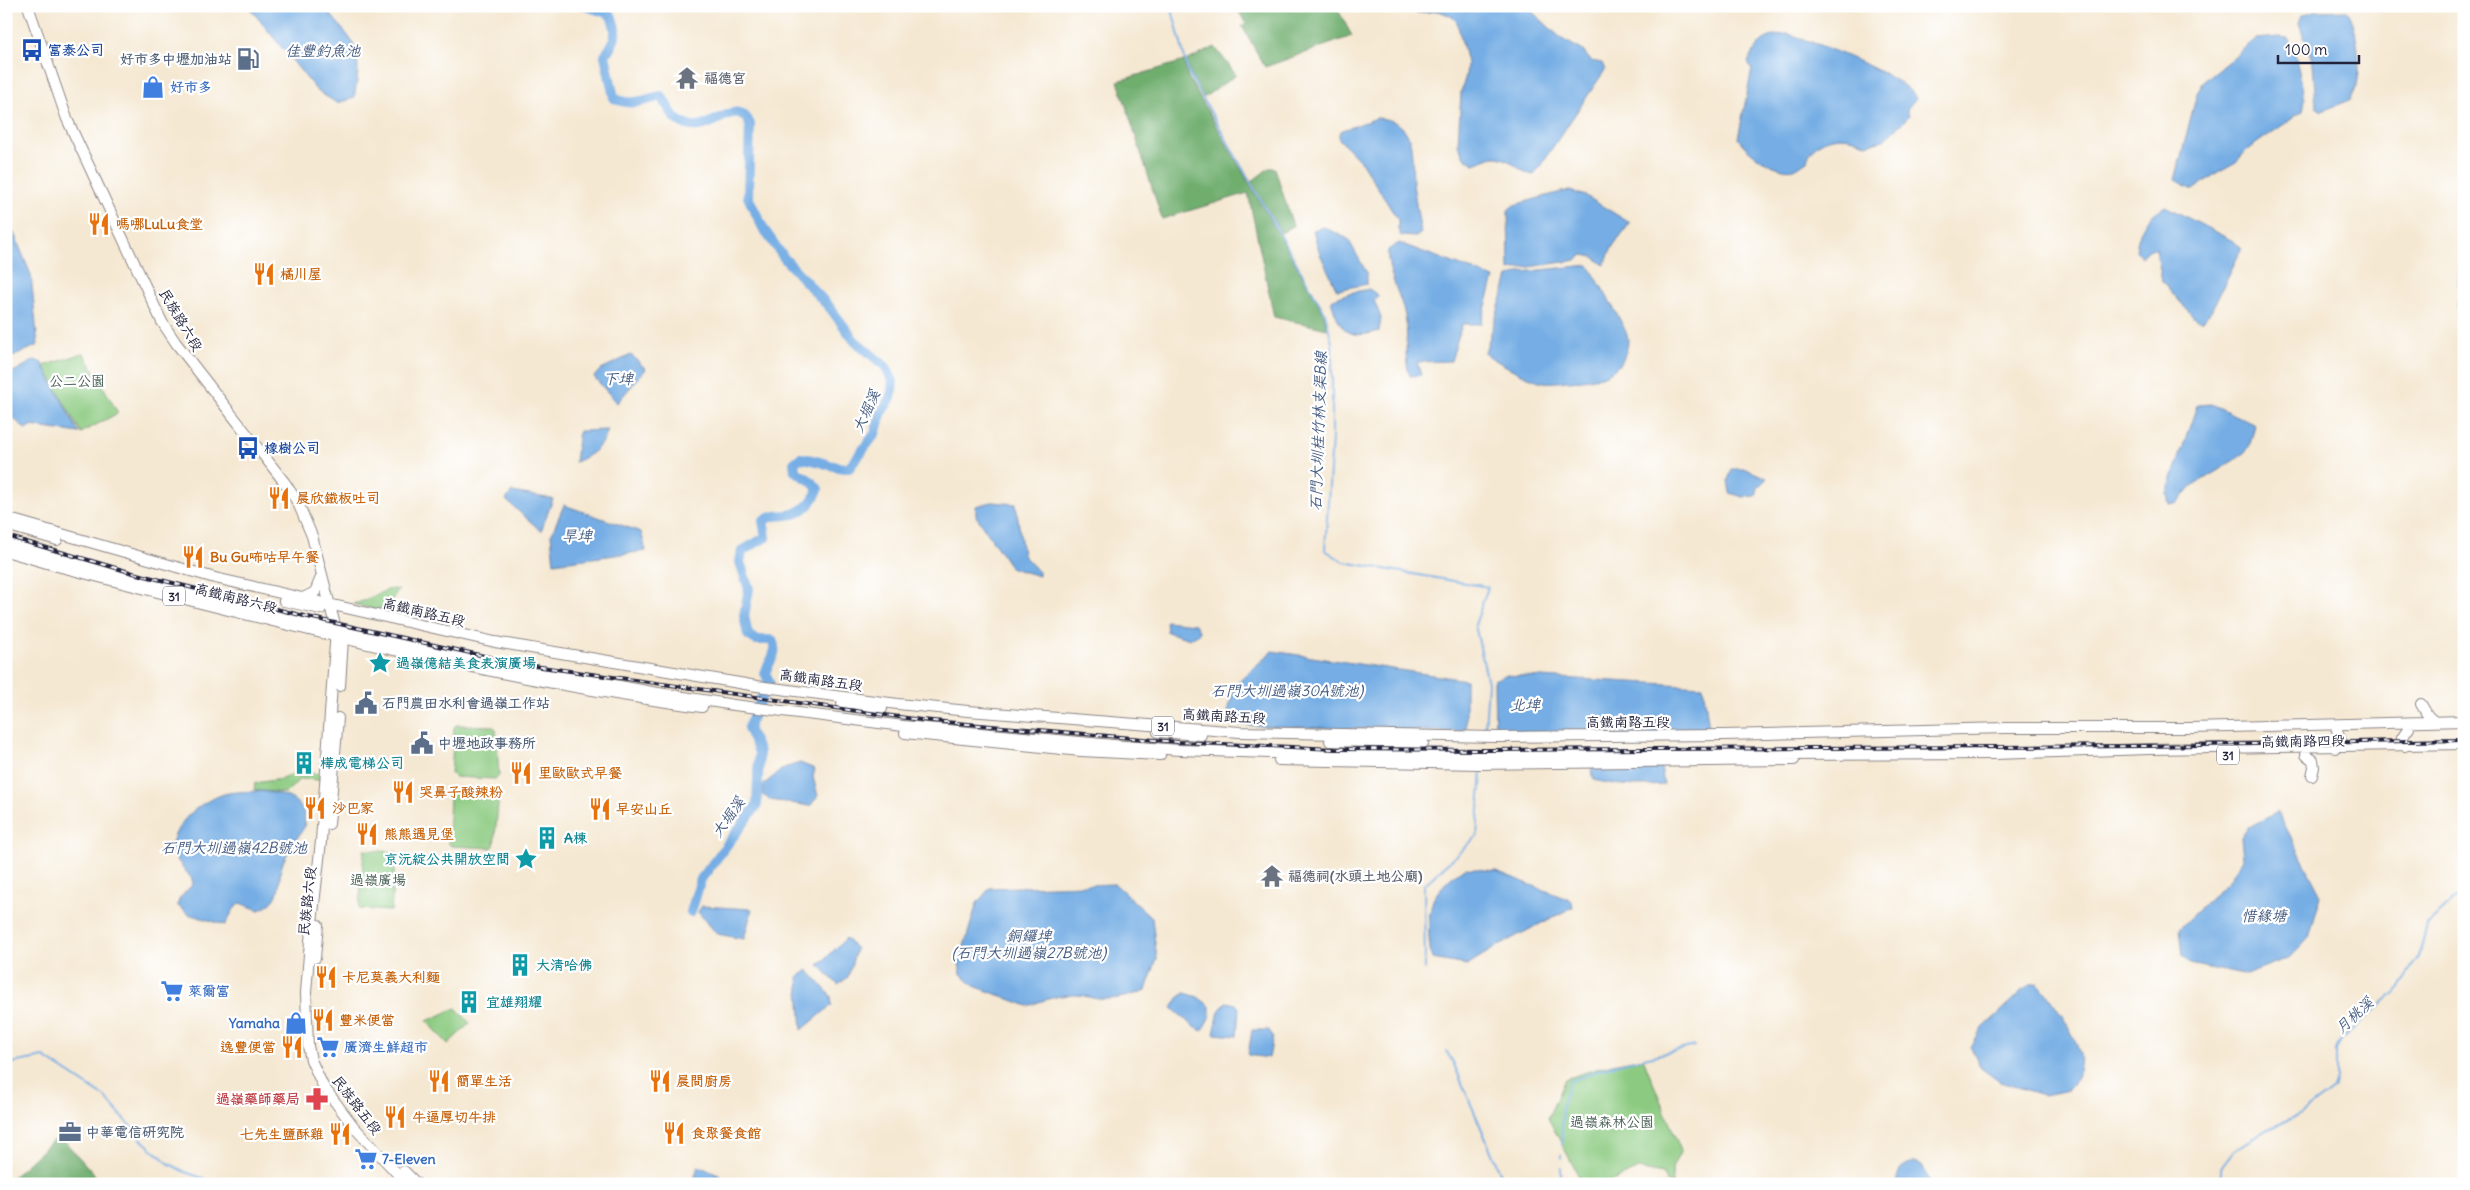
<svg xmlns="http://www.w3.org/2000/svg" width="2470" height="1190" font-family="Delius,'LXGW WenKai TC',sans-serif">
	<style>
		.green { fill: #8bca80; stroke: #56765e }
		.forest { fill: #70ae6e; stroke: #496854 }
		.water { fill: #75ade4; stroke: #4c6890 }
		.lines { fill: none; stroke-linecap: round; stroke-linejoin: round }
		.stream { stroke: #75ade4; stroke-width: 2 }
		.canal { stroke: #75ade4; stroke-width: 5.5 }
		.river { stroke: #75ade4; stroke-width: 10 }
		.major-casing { stroke: #8c8586; stroke-width: 12 }
		.major { stroke: #fff; stroke-width: 10 }
		.rail-casing { stroke: #22223b; stroke-width: 4 }
		.rail { stroke: #fff; stroke-width: 2; stroke-dasharray: 5.5; stroke-linecap: butt }
		.labels { text-anchor: middle; dominant-baseline: central; stroke-width: 4.5; stroke-linejoin: round; paint-order: stroke }
		.shield { fill: #fff; stroke: #646476; stroke-width: 1 }
		.shield-label { font-size: 12px; font-weight: bold; fill: #22223b }
		.transit-label { font-size: 14px; font-weight: bold; fill: #164399; stroke: #fff; text-anchor: start }
		.service-label { font-size: 14px; font-weight: bold; fill: #4e5e75; stroke: #fff; text-anchor: start }
		.worship-label { font-size: 14px; font-weight: bold; fill: #5b616d; stroke: #fff; text-anchor: start }
		.shop-label { font-size: 14px; font-weight: bold; fill: #366cbe; stroke: #fff; text-anchor: start }
		.food-label { font-size: 14px; font-weight: bold; fill: #c56008; stroke: #fff; text-anchor: start }
		.street-label { font-size: 14px; fill: #22223b; stroke: #fff }
		.park-label { font-size: 14px; fill: #475d53; stroke: #fff }
		.culture-label { font-size: 14px; font-weight: bold; fill: #0d838f; stroke: #fff; text-anchor: start }
		.health-label { font-size: 14px; font-weight: bold; fill: #be3a42; stroke: #fff; text-anchor: end }
		.water-label { font-size: 15px; font-style: italic; fill: #435a7f; stroke: #fff }
	</style>
	<rect width="100%" height="100%" fill="#fff"/>
	<filter id="ink" filterUnits="userSpaceOnUse"><feTurbulence type="fractalNoise" baseFrequency=".02" numOctaves="2"/><feDisplacementMap in="SourceGraphic" scale="10" xChannelSelector="R" yChannelSelector="G"/><feConvolveMatrix kernelMatrix="1 2 1 2 8 2 1 2 1" color-interpolation-filters="sRGB"/></filter>
	<filter id="wash" filterUnits="userSpaceOnUse"><feTurbulence type="fractalNoise" baseFrequency=".0096" numOctaves="4" result="noise"/><feDisplacementMap in="SourceGraphic" scale="20" xChannelSelector="R" yChannelSelector="G"/><feGaussianBlur stdDeviation="1.12" result="paint"/><feColorMatrix in="noise" values="0 0 0 0 0 0 0 0 0 0 0 0 0 0 0 0 0 1.4 0 .05"/><feComposite in="paint" operator="in"/></filter>
	<g filter="url(#wash)">
		<rect width="100%" height="100%" fill="#f5e8d2"/>
		<path class="green" d="M84,353L118,413L81,433L44,366Z
			M393,589L399,590C392,597 390,606 383,612L353,604C368,601 379,591 393,589Z
			M456,725L493,726L496,729L499,776L495,779L454,777L451,774L454,727Z
			M296,772L323,774V780L300,779L286,793L254,790L255,783L282,779Z
			M453,790L496,792L499,795L494,846L492,848L451,846L448,843L450,793Z
			M364,850L396,852L391,911L359,909Z
			M456,1008L470,1023L448,1044L427,1021Z
			M1643,1058L1681,1151L1672,1168L1673,1184H1669L1662,1174L1638,1169L1606,1184H1583L1548,1118L1565,1079L1612,1064Z"/>
		<path class="forest" d="M1236,6H1336L1352,36L1265,67L1242,26L1246,24Z
			M1215,47L1236,75L1203,98L1190,74L1186,61Z
			M1184,61L1188,77L1324,313L1327,329L1274,317L1248,193L1162,219L1118,81Z
			M1269,168H1275L1293,226L1281,233L1251,182Z
			M59,1135L103,1184H6V1183Z"/>
		<path class="water" d="M248,6H324C332,17 341,26 349,37C362,54 358,78 354,98L337,103L317,91Z
			M1405,6H1526L1562,39L1582,50L1591,61L1602,63L1605,70L1534,175C1520,173 1512,159 1498,157C1491,156 1481,162 1474,164L1464,157L1458,144L1461,92L1466,75L1467,63L1457,22L1451,16L1439,11L1418,13Z
			M2346,10C2356,18 2359,56 2359,70C2359,81 2355,91 2350,100L2322,111L2316,107L2313,63L2299,23L2302,15L2315,11Z
			M1789,34C1818,44 1901,74 1916,98L1907,109L1909,116L1884,140L1866,144C1846,132 1814,135 1807,161C1803,163 1798,168 1794,169C1778,174 1745,151 1738,138L1752,69L1748,62C1760,39 1764,36 1789,34Z
			M2280,37L2288,38L2293,45L2305,99L2303,111L2247,150L2236,162L2218,172L2193,190L2175,180L2197,93L2205,80L2256,39Z
			M1377,118C1418,120 1411,154 1413,183C1415,200 1418,216 1421,233L1416,237L1401,236L1398,229V220L1362,163L1338,138L1340,131Z
			M1570,191L1586,196L1630,223L1613,246L1604,265L1594,257L1583,255L1577,260L1509,270L1508,210L1514,205L1561,192Z
			M2165,206L2233,241L2242,248L2210,313L2202,321L2195,319L2162,281L2156,249H2150L2141,257L2136,250C2140,226 2145,219 2165,206Z
			M1324,227L1348,239L1367,273V284L1337,290L1320,254L1313,230Z
			M13,231L31,275L38,345L6,360V232Z
			M1399,243L1494,278L1481,324H1462L1451,361L1417,362L1421,375L1410,376C1403,358 1408,340 1406,322C1403,297 1386,274 1388,250Z
			M1589,265C1595,277 1629,331 1628,340C1626,376 1595,380 1566,381C1559,382 1550,383 1543,382C1531,380 1494,361 1485,353L1508,277L1521,272Z
			M1369,289L1379,296L1374,300L1381,318L1379,331C1347,341 1340,330 1331,300L1349,293Z
			M631,355L646,369L617,403L594,377L601,369Z
			M35,360L42,363L79,433L31,426L25,429L6,411V376Z
			M2212,404L2255,425L2249,448L2237,459L2192,486L2178,502L2169,504L2167,493L2197,405Z
			M608,430C602,447 592,455 575,462L579,431Z
			M1732,469H1746L1767,478L1758,488L1756,496L1743,497L1730,493L1728,480Z
			M512,492L553,499L541,531L506,500Z
			M992,502L1016,504L1023,555L1039,572V576L1011,568L976,516V506Z
			M564,505L641,532L646,551L554,563L551,535Z
			M1166,621L1195,624L1200,632L1190,639L1167,632Z
			M1272,651L1466,680V732L1225,725L1234,686Z
			M1505,675L1703,686L1710,735L1495,732L1494,680Z
			M800,763L815,769L813,777L818,796L810,806L770,800L763,795V785L784,768Z
			M1661,766L1664,785C1640,787 1618,786 1594,780L1591,767Z
			M260,791C283,794 306,797 305,826C298,837 290,848 284,860C275,881 287,899 259,910L240,903L234,909L225,925L188,914L177,905L180,898L193,884L192,879L170,851C175,822 197,803 224,794C235,791 249,792 260,791Z
			M2278,812L2321,895L2309,938L2291,957L2243,975L2190,964L2182,956L2179,929L2229,881L2243,858L2241,837L2247,828Z
			M1466,868L1496,871L1572,901L1573,907L1501,944L1467,965L1432,959C1428,944 1427,916 1433,900C1437,890 1456,871 1466,868Z
			M1115,884L1152,918L1157,959L1146,990C1133,996 1114,1000 1100,999C1092,999 1085,995 1077,995C1060,994 1044,1000 1028,1006L974,986L961,974L959,963L977,903L990,888Z
			M702,906L752,909L744,939L717,934L698,912Z
			M846,938L856,949L848,977L838,985L819,965Z
			M808,970L831,996L832,1005L802,1030L798,977Z
			M2038,983C2053,1000 2074,1031 2080,1054C2083,1065 2076,1082 2069,1090L2043,1095L2000,1082L1981,1068L1971,1047L1980,1031L2030,984Z
			M1185,993L1198,997L1210,1006V1016L1202,1031L1193,1026L1172,1008L1178,998Z
			M1226,1002L1236,1004L1239,1008L1237,1036L1214,1034L1219,1011Z
			M1252,1030H1269L1273,1037L1269,1058L1248,1055Z
			M1915,1162L1922,1165L1931,1184H1896C1898,1170 1901,1165 1915,1162Z
			M698,1166L719,1174L728,1184H693Z"/>
		<g class="lines">
			<path class="stream" d="M1171,6L1189,74L1325,313L1332,343V438L1325,550L1344,562L1488,587L1475,625L1488,683L1485,730
				M1425,969L1424,885L1477,836L1482,770
				M1446,1051L1453,1062L1505,1184
				M6,1060L12,1063L44,1057L105,1097L143,1141L168,1163L185,1172L219,1184
				M1562,1145V1106L1570,1081L1614,1065L1695,1046
				M1561,1159V1155
				M1561,1184V1168
				M2221,1184V1167L2234,1150L2267,1129L2297,1116L2333,1089L2336,1078V1050L2342,1038L2396,992L2419,957L2427,925L2464,890"/>
			<path class="canal" d="M2464,199L2459,319L2464,325"/>
			<path class="river" d="M586,6L610,14C618,30 617,41 605,55L614,98C629,107 645,100 661,96C668,104 669,114 679,121C710,142 734,91 750,124L748,197L763,228L784,258L831,309L854,340L885,366L893,381L891,398L882,411L875,434L849,468C832,469 819,459 800,458L794,463L795,471L811,481L818,489C815,499 804,512 793,514C781,517 774,513 763,521L766,537L742,551L740,562L749,589L744,616L748,635L756,640H772C779,655 769,660 765,673L769,681L748,728L759,752L757,805L701,879L691,912"/>
		</g>
	</g>
	<g filter="url(#ink)">
		<g class="lines">
			<defs>
				<path id="major" d="M28,6L67,119L162,322L176,343L285,483L298,503L312,536L336,629L321,841L310,941L306,993L308,1046L311,1060L323,1086L354,1127L407,1184
					M6,518L215,578L495,642L757,686L898,704L968,711L1240,732L1496,737L1724,735L2006,728H2191L2464,721
					M16,528L57,540
					M6,543L63,560L336,629L501,664L652,692L734,705L903,726L1124,746L1180,750L1332,755L1486,756L1995,754L2149,749L2464,744
					M6,551L57,566C270,621 484,678 702,707
					M303,598L315,592L322,575
					M284,601L321,609
					M340,634L343,639L340,686
					M842,704L882,709
					M2421,704L2428,716L2434,721
					M1158,732L1201,735
					M905,733L1081,751L1160,755
					M1330,741L1423,743
					M2405,746L2402,738L2409,728
					M2335,748L2341,741L2337,730
					M2306,755L2313,760L2314,767L2312,776
					M1279,760L1480,764L1794,760
					M329,824L338,718
					M315,958L318,925
					M404,1171L417,1184"/>
			</defs>
			<use href="#major" class="major-casing"/>
			<use href="#major" class="major"/>
			<defs>
				<path id="rail" d="M6,536L133,573L308,617L520,664L921,720L1178,742L1335,749L1486,750L2147,746L2464,740"/>
			</defs>
			<use href="#rail" class="rail-casing"/>
			<use href="#rail" class="rail"/>
		</g>
	</g>
	<defs>
		<symbol id="bus-bare" viewBox="-9 -9 18 18"><path d="M-5-6H5V4H4V6H2V4H-2V6H-4V4H-5ZM-3.5-4V0h7V-4ZM-3.5 1.2v1.5H-2V1.2ZM2 1.2v1.5H3.5V1.2Z" fill="#1a4fb4" stroke="#fff" stroke-width="2.5" paint-order="stroke"/></symbol>
		<symbol id="fuel-bare" viewBox="-9 -9 18 18"><path d="M-5.5-6h7V0h2V4h1.3V-2.5L3-4.5l.8-.8L6-3V5H2.5V1h-1V6h-7ZM-4.2-4.7v3.2H.2V-4.7Z" fill="#5c6f8a" stroke="#fff" stroke-width="2.5" paint-order="stroke"/></symbol>
		<symbol id="temple-bare" viewBox="-9 -9 18 18"><path d="M0-6L5-2H3V0L6.5 2.5H4V6H1.5V3h-3V6H-4V2.5H-6.5L-3 0V-2H-5Z" fill="#6b7280" stroke="#fff" stroke-width="2.5" paint-order="stroke"/></symbol>
		<symbol id="shop-bare" viewBox="-9 -9 18 18"><path d="M-5-2.5h2.3a2.7 3.5 0 0 1 5.4 0H5L5.5 6h-11ZM-1.5-2.5h3a1.5 2.3 0 0 0-3 0Z" fill="#3f7fe0" stroke="#fff" stroke-width="2.5" paint-order="stroke"/></symbol>
		<symbol id="restaurant-bare" viewBox="-9 -9 18 18"><path d="M-5-6h1v4h1v-4h1v4h1v-4h1v5L-1.5 .5V6h-2V.5L-5-1ZM5-6V6H3V1.5H1.5Q1.5-4 5-6Z" fill="#e8710a" stroke="#fff" stroke-width="2.5" paint-order="stroke"/></symbol>
		<symbol id="sight-bare" viewBox="-9 -9 18 18"><path d="M0-6L1.8-2.2L6-1.7L2.9 1.2L3.7 5.4L0 3.3L-3.7 5.4L-2.9 1.2L-6-1.7L-1.8-2.2Z" fill="#0f9aa8" stroke="#fff" stroke-width="2.5" paint-order="stroke"/></symbol>
		<symbol id="civic-bare" viewBox="-9 -9 18 18"><path d="M-.6-6.5H3V-4.5H.6V-3L4-1V1h2V6H-6V1h2V-1L-.6-3ZM-1.2 2.5V6h2.4V2.5Z" fill="#5c6f8a" stroke="#fff" stroke-width="2.5" paint-order="stroke"/></symbol>
		<symbol id="building-bare" viewBox="-9 -9 18 18"><path d="M-4-6H4V6H1V3H-1V6H-4ZM-2.5-4.3h1.7v1.8h-1.7ZM.8-4.3h1.7v1.8H.8ZM-2.5-1h1.7V.8h-1.7ZM.8-1h1.7V.8H.8Z" fill="#0f9aa8" stroke="#fff" stroke-width="2.5" paint-order="stroke"/></symbol>
		<symbol id="supermarket-bare" viewBox="-9 -9 18 18"><path d="M-6-5.5h2.5l.6 2H6L4.5 2H-2.5L-4.4-4H-6ZM-1.5 3.2a1.3 1.3 0 1 0 .1 0ZM3 3.2a1.3 1.3 0 1 0 .1 0Z" fill="#3f7fe0" stroke="#fff" stroke-width="2.5" paint-order="stroke"/></symbol>
		<symbol id="pharmacy-bare" viewBox="-9 -9 18 18"><path d="M-2-6h4v4h4v4h-4v4h-4v-4h-4v-4h4Z" fill="#e0444e" stroke="#fff" stroke-width="2.5" paint-order="stroke"/></symbol>
		<symbol id="office-bare" viewBox="-9 -9 18 18"><path d="M-6-3h4V-5.5h4V-3h4V5H-6ZM-1-4.5V-3h2v-1.5ZM-6 0V1H6V0Z" fill="#5c6f8a" stroke="#fff" stroke-width="2.5" paint-order="stroke"/></symbol>
	</defs>
	<g fill-rule="evenodd">
		<use href="#bus-bare" x="16" y="34" width="32" height="32"/>
		<use href="#fuel-bare" x="232" y="43" width="32" height="32"/>
		<use href="#temple-bare" x="671" y="62" width="32" height="32"/>
		<use href="#shop-bare" x="137" y="71" width="32" height="32"/>
		<use href="#restaurant-bare" x="83" y="208" width="32" height="32"/>
		<use href="#restaurant-bare" x="248" y="258" width="32" height="32"/>
		<use href="#bus-bare" x="232" y="432" width="32" height="32"/>
		<use href="#restaurant-bare" x="263" y="482" width="32" height="32"/>
		<use href="#restaurant-bare" x="177" y="541" width="32" height="32"/>
		<use href="#sight-bare" x="364" y="647" width="32" height="32"/>
		<use href="#civic-bare" x="350" y="687" width="32" height="32"/>
		<use href="#civic-bare" x="406" y="727" width="32" height="32"/>
		<use href="#building-bare" x="288" y="747" width="32" height="32"/>
		<use href="#restaurant-bare" x="505" y="757" width="32" height="32"/>
		<use href="#restaurant-bare" x="387" y="776" width="32" height="32"/>
		<use href="#restaurant-bare" x="299" y="792" width="32" height="32"/>
		<use href="#restaurant-bare" x="584" y="793" width="32" height="32"/>
		<use href="#restaurant-bare" x="351" y="818" width="32" height="32"/>
		<use href="#building-bare" x="531" y="822" width="32" height="32"/>
		<use href="#sight-bare" x="510" y="843" width="32" height="32"/>
		<use href="#temple-bare" x="1256" y="860" width="32" height="32"/>
		<use href="#building-bare" x="504" y="949" width="32" height="32"/>
		<use href="#restaurant-bare" x="310" y="961" width="32" height="32"/>
		<use href="#supermarket-bare" x="156" y="975" width="32" height="32"/>
		<use href="#building-bare" x="453" y="986" width="32" height="32"/>
		<use href="#restaurant-bare" x="307" y="1004" width="32" height="32"/>
		<use href="#shop-bare" x="280" y="1007" width="32" height="32"/>
		<use href="#restaurant-bare" x="276" y="1031" width="32" height="32"/>
		<use href="#supermarket-bare" x="312" y="1031" width="32" height="32"/>
		<use href="#restaurant-bare" x="423" y="1065" width="32" height="32"/>
		<use href="#restaurant-bare" x="644" y="1065" width="32" height="32"/>
		<use href="#pharmacy-bare" x="301" y="1083" width="32" height="32"/>
		<use href="#restaurant-bare" x="379" y="1101" width="32" height="32"/>
		<use href="#office-bare" x="54" y="1116" width="32" height="32"/>
		<use href="#restaurant-bare" x="658" y="1117" width="32" height="32"/>
		<use href="#restaurant-bare" x="324" y="1118" width="32" height="32"/>
		<use href="#supermarket-bare" x="350" y="1143" width="32" height="32"/>
	</g>
	<g class="labels">
		<g class="shield">
			<rect x="163" y="586.5" width="22" height="19" rx="4"/>
			<rect x="1152" y="716.5" width="22" height="19" rx="4"/>
			<rect x="2217" y="745.5" width="22" height="19" rx="4"/>
		</g>
		<g class="shield-label">
			<text x="174" y="596">31</text>
			<text x="1163" y="726">31</text>
			<text x="2228" y="755">31</text>
		</g>
		<g class="transit-label">
			<text x="48" y="50">富泰公司</text>
			<text x="264" y="448">橡樹公司</text>
		</g>
		<g class="service-label">
			<text x="232" y="59" text-anchor="end">好市多中壢加油站</text>
			<text x="382" y="703">石門農田水利會過嶺工作站</text>
			<text x="438" y="743">中壢地政事務所</text>
			<text x="86" y="1132">中華電信研究院</text>
		</g>
		<g class="worship-label">
			<text x="704" y="78">福德宮</text>
			<text x="1288" y="876">福德祠(水頭土地公廟)</text>
		</g>
		<g class="shop-label">
			<text x="170" y="87">好市多</text>
			<text x="188" y="991">萊爾富</text>
			<text x="280" y="1023" text-anchor="end">Yamaha</text>
			<text x="344" y="1047">廣濟生鮮超市</text>
			<text x="382" y="1159">7-Eleven</text>
		</g>
		<g class="food-label">
			<text x="116" y="224">嗎哪LuLu食堂</text>
			<text x="280" y="274">橘川屋</text>
			<text x="296" y="498">晨欣鐵板吐司</text>
			<text x="210" y="557">Bu Gu咘咕早午餐</text>
			<text x="538" y="773">里歐歐式早餐</text>
			<text x="419" y="792">哭鼻子酸辣粉</text>
			<text x="332" y="808">沙巴家</text>
			<text x="616" y="809">早安山丘</text>
			<text x="384" y="834">熊熊遇見堡</text>
			<text x="342" y="977">卡尼莫義大利麵</text>
			<text x="339" y="1020">豐米便當</text>
			<text x="276" y="1047" text-anchor="end">逸豐便當</text>
			<text x="456" y="1081">簡單生活</text>
			<text x="676" y="1081">晨間廚房</text>
			<text x="412" y="1117">牛逼厚切牛排</text>
			<text x="691" y="1133">食聚餐食館</text>
			<text x="324" y="1134" text-anchor="end">七先生鹽酥雞</text>
		</g>
		<g class="street-label">
			<text transform="translate(181 320) rotate(59)">民族路六段</text>
			<text transform="translate(236 598) rotate(14)">高鐵南路六段</text>
			<text transform="translate(424 612) rotate(13)">高鐵南路五段</text>
			<text transform="translate(821 680) rotate(8)">高鐵南路五段</text>
			<text transform="translate(1224 716) rotate(3)">高鐵南路五段</text>
			<text x="1628" y="722">高鐵南路五段</text>
			<text transform="translate(2303 741) rotate(-1)">高鐵南路四段</text>
			<text transform="translate(307 901) rotate(-84)">民族路六段</text>
			<text transform="translate(357 1105) rotate(52)">民族路五段</text>
		</g>
		<g class="park-label">
			<text x="77" y="381">公二公園</text>
			<text x="378" y="880">過嶺廣場</text>
			<text x="1612" y="1122">過嶺森林公園</text>
		</g>
		<g class="culture-label">
			<text x="396" y="663">過嶺億結美食表演廣場</text>
			<text x="320" y="763">樺成電梯公司</text>
			<text x="564" y="838">A棟</text>
			<text x="510" y="859" text-anchor="end">京沅綻公共開放空間</text>
			<text x="536" y="965">大清哈佛</text>
			<text x="486" y="1002">宜雄翔耀</text>
		</g>
		<g class="health-label">
			<text x="300" y="1099">過嶺藥師藥局</text>
		</g>
		<g class="water-label">
			<text x="323" y="50">佳豐釣魚池</text>
			<text x="618" y="378">下埤</text>
			<text transform="translate(866 411) rotate(-66)">大堀溪</text>
			<text transform="translate(1318 431) rotate(-88)">石門大圳桂竹林支渠B線</text>
			<text x="577" y="535">旱埤</text>
			<text x="1287" y="690">石門大圳過嶺30A號池)</text>
			<text x="1525" y="704">北埤</text>
			<text transform="translate(728 817) rotate(-55)">大堀溪</text>
			<text x="234" y="847">石門大圳過嶺42B號池</text>
			<text x="2264" y="915">惜緣塘</text>
			<text x="1029" y="935">銅鑼埤<tspan x="1029" dy="17">(石門大圳過嶺27B號池)</tspan></text>
			<text transform="translate(2354 1015) rotate(-43)">月桃溪</text>
		</g>
	</g>
	<rect width="2470" height="1190" fill="none" stroke="#fff" stroke-width="25"/>
	<path d="M2278 55v8h81v-8" fill="none" stroke="#22223b" stroke-width="2.5"/>
	<text x="2285" y="55" font-size="15" fill="#22223b" stroke="#ffffff" stroke-width="4" paint-order="stroke">100 m</text>
</svg>
